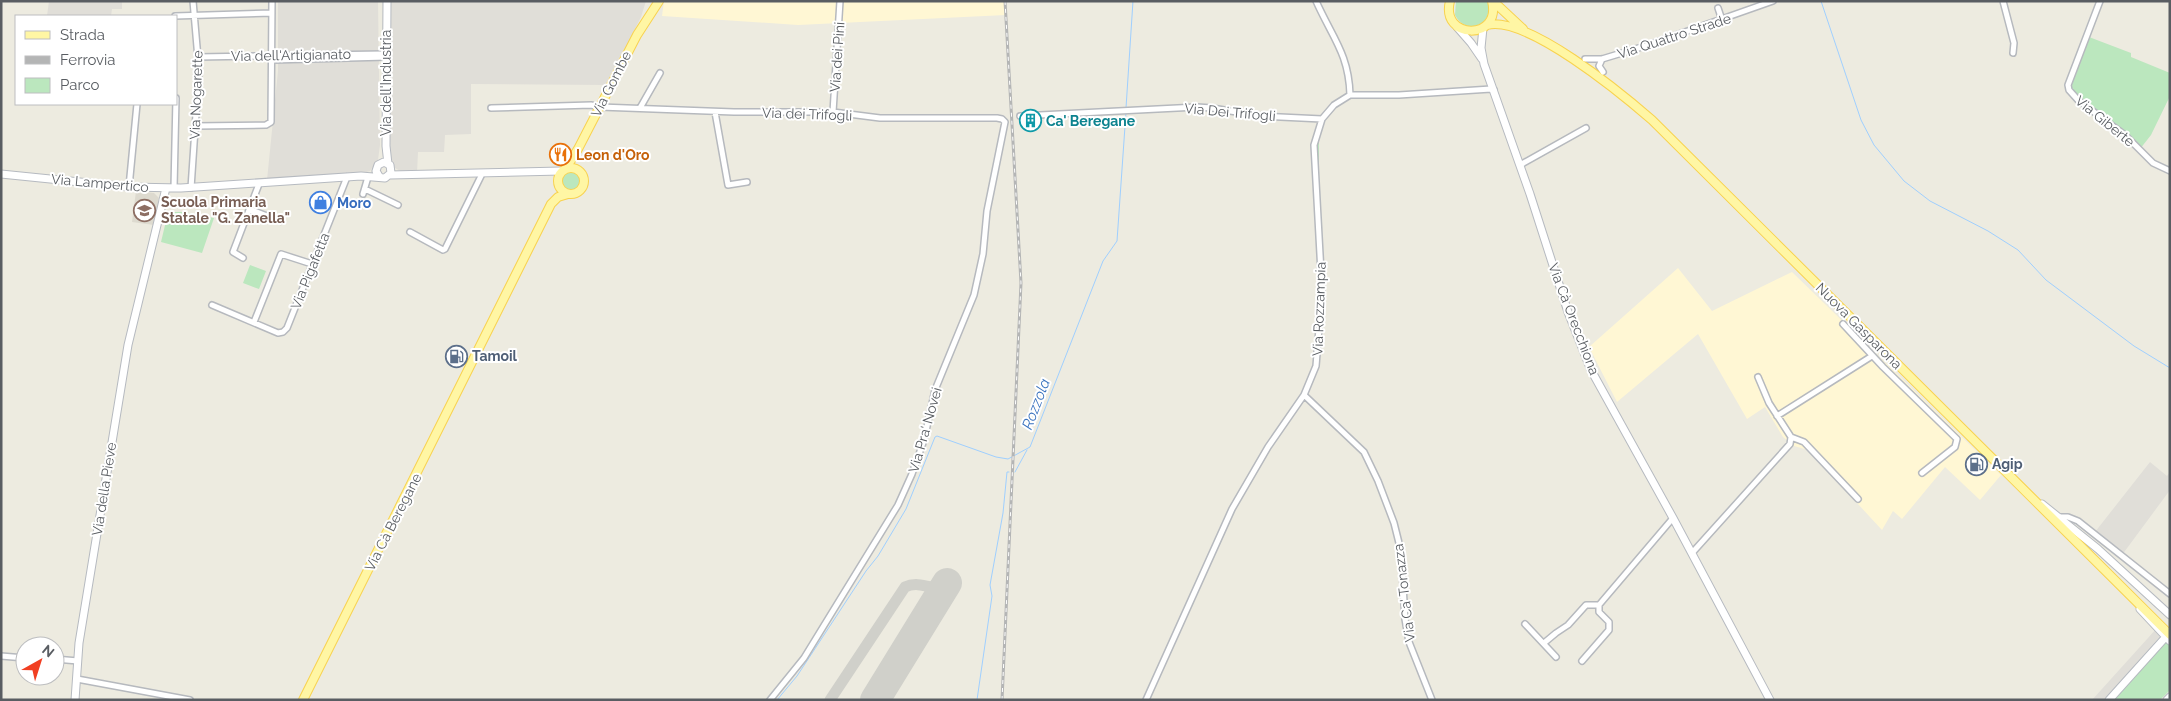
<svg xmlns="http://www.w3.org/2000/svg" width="2171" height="701" font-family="Raleway,sans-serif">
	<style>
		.commercial { fill: #fff7d4 }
		.industrial { fill: #e0ded8 }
		.education { fill: #dddacf }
		.green { fill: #bbe7be }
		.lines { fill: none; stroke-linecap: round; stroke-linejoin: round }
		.stream { stroke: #9fcfff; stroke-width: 1 }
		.taxiway { stroke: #d0d0ca; stroke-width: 11 }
		.runway { stroke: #d0d0ca; stroke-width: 30 }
		.street-casing { stroke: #b6b9be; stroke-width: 8 }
		.secondary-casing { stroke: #b6bac0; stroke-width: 9 }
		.primary-casing { stroke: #f8d24f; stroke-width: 10 }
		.street { stroke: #fff; stroke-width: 5 }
		.secondary { stroke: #fff; stroke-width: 7 }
		.primary { stroke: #fff6a4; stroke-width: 8 }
		.rail-casing { stroke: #b4b5b5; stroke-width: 3 }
		.rail { stroke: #fff; stroke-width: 1; stroke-dasharray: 4; stroke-linecap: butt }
		.labels { text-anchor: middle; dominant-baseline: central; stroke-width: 4; stroke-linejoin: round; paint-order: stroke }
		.street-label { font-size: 14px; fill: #595d62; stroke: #fff }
		.culture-label { font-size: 14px; font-weight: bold; fill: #0d838f; stroke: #fff; text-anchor: start }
		.food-label { font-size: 14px; font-weight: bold; fill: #c56008; stroke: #fff; text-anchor: start }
		.education-label { font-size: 14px; font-weight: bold; fill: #785e54; stroke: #fff; text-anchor: start }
		.shop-label { font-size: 14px; font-weight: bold; fill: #366cbe; stroke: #fff; text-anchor: start }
		.service-label { font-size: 14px; font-weight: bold; fill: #4e5e75; stroke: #fff; text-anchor: start }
		.water-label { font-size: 15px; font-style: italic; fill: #3a73bf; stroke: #fff }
	</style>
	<rect width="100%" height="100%" fill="#edebe0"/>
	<path class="commercial" d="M664,1H1005L1006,15L798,25L662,16Z
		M1678,268L1712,311L1792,272L2001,475L1980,500L1945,467L1902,519L1893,511L1882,530L1808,450L1794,446L1783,437L1765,407L1747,419L1698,334L1617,402L1589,347Z"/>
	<path class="industrial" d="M49,1H122V9H112L111,16H47Z
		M278,1H378L380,145L378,160L370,171L360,174L267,180L278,71Z
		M391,1H646L641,17L607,85L471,84V134L445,135L444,152H418L417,173L402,172L395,168L390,159Z
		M2150,462L2167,476L2170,472V490L2122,555L2095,532Z
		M2157,628L2162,634L2104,700H2092Z"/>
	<path class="education" d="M136,191L154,193L159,198L154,225L132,222Z"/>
	<path class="green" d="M1456,1H1487C1496,24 1466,37 1455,15Z
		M2089,37L2131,53V57L2170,73V96L2151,135L2140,149L2072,95L2070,88Z
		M1319,134V218L1316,151Z
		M561 181a10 10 0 1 1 20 0a10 10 0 1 1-20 0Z
		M164,212H184L214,218L202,253L161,242L166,221L162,220Z
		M250,265L266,271L259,289L243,283Z
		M2164,637L2170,644V690L2160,700H2110Z"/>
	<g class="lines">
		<path class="stream" d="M1821,1L1861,120L1874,145L1904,181L1930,201L1988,231L2018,250L2046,280L2134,346L2170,368
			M1126,108L1133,1
			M1015,472L1027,450
			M777,700L797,676L866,571L878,556L906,509L935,437L937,436L996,457L1008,459L1030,447L1103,261L1117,241L1126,112
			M977,700L992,596L990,585L1003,513L1007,472H1009"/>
		<path class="taxiway" d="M830,700L905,587C915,582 926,586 936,588L940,595"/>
		<path class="runway" d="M875,700L947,583"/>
		<defs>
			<path id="street" d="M1316,1C1332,37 1349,54 1350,95
				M2003,1L2014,43L2013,53
				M2100,1L2068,85L2069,90L2078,100L2126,136L2153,163L2170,171
				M1718,8L1722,20
				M175,16L272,13
				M198,57L384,54
				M1585,59H1602L1645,46L1773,1
				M1602,59L1599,66L1603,72
				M272,60L387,57
				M491,108L591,105L600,107L734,112H833L880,118H997L1002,119L1005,122L987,211L983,254L974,295L935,390L924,440L912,474L898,505L804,658L770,700
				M640,108L660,73
				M715,112L728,185L747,182
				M833,112L840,1
				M1020,116L1197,107L1212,108L1261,116L1322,119
				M196,126L266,125L271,122L272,1
				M1520,165L1586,128
				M129,187L137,104
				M174,188L176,98
				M191,188L199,70L193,1
				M365,189L398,205
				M363,194L368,177
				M249,209L280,221
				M410,232L443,250L445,249L482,174
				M243,258L233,252L259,184
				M212,305L278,333L283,332L287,328L347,177
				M254,322L281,254L312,264
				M1843,324L1883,367L1957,439L1955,447L1922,473
				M1304,395L1364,452L1378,481L1394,523L1401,551L1405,619L1409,642L1432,700
				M1777,416L1872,356
				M1791,437L1804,442L1858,499
				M2060,517H2068L2078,521L2170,594
				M1692,553L1790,444L1791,437L1769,403L1758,377
				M1525,624L1556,657
				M1544,643L1556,633L1568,625L1586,605H1599L1673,518
				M1,656L25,658
				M55,659L78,661
				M1582,661L1609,630V622L1599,612V605
				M77,679L190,700
				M1146,700L1232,509L1268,447L1304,395L1316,366L1322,291L1314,145L1322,119L1334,105L1350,95H1399L1491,89L1494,90"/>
			<path id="secondary" d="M387,1L386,146L388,164
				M1457,27L1471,43L1482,59
				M1483,28L1481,48L1484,64L1530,194L1568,312L1591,370L1673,518L1770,700
				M1,174L129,187L181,188L361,176L385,178L391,173L390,165L384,162L378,165L376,171L379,176
				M390,175L561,171
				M2042,504L2098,549L2170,615
				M2140,609L2170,641
				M75,700L79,643L128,345L166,188
				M2109,700L2163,640
				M2167,700L2170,697"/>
			<path id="primary" d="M1450,1C1440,40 1502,41 1492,1
				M1493,1L1523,29
				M1487,25C1527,15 1622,94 1652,120L2170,635
				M558 181a13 13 0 1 1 26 0a13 13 0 1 1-26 0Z
				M566,168L578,149L637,35L659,1
				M303,700L551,204L558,197L568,194"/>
		</defs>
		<use href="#street" class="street-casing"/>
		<use href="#secondary" class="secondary-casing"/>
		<use href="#primary" class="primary-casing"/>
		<use href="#street" class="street"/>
		<use href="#secondary" class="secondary"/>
		<use href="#primary" class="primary"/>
		<defs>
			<path id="rail" d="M1002,700L1021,283L1005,1"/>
		</defs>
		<use href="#rail" class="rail-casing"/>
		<use href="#rail" class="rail"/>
	</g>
	<defs>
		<symbol id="building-ring" viewBox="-11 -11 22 22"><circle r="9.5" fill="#fff" stroke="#0f9aa8" stroke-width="1.5"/><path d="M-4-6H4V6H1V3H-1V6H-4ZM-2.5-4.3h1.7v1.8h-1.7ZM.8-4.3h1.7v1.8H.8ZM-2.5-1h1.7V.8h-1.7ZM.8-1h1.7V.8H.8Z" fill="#0f9aa8"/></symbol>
		<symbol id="restaurant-ring" viewBox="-11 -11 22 22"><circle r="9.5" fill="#fff" stroke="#e8710a" stroke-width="1.5"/><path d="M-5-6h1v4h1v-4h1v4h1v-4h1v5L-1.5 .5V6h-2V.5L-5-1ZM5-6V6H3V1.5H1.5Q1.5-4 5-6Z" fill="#e8710a"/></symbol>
		<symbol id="shop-ring" viewBox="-11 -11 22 22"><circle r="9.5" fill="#fff" stroke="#3f7fe0" stroke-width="1.5"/><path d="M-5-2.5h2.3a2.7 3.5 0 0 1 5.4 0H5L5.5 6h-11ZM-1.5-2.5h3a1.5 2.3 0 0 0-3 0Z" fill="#3f7fe0"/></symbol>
		<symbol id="school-ring" viewBox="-11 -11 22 22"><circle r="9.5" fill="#fff" stroke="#8d6e63" stroke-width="1.5"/><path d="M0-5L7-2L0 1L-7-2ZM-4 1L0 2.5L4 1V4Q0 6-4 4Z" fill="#8d6e63"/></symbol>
		<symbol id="fuel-ring" viewBox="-11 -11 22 22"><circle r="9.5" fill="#fff" stroke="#5c6f8a" stroke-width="1.5"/><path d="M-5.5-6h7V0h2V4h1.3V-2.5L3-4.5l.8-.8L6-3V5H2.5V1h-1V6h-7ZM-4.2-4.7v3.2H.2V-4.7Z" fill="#5c6f8a"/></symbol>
	</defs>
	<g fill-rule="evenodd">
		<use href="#building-ring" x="1018" y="108" width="25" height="25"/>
		<use href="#restaurant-ring" x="548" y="142" width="25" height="25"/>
		<use href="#shop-ring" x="308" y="190" width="25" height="25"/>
		<use href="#school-ring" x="132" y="198" width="25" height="25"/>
		<use href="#fuel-ring" x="444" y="344" width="25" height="25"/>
		<use href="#fuel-ring" x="1964" y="452" width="25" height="25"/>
	</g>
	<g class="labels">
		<g class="street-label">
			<text transform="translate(1674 36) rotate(-18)">Via Quattro Strade</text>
			<text transform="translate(291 55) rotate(-1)">Via dell'Artigianato</text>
			<text transform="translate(837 57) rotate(-86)">Via dei Pini</text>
			<text transform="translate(386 83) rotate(-90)">Via dell'Industria</text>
			<text transform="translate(611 84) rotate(-63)">Via Gombe</text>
			<text transform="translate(196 95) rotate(-88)">Via Nogarette</text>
			<text transform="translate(1230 112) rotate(5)">Via Dei Trifogli</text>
			<text transform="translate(807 114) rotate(2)">Via dei Trifogli</text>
			<text transform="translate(2105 121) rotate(39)">Via Giberte</text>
			<text transform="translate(100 183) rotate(5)">Via Lampertico</text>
			<text transform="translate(310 271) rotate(-68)">Via Pigafetta</text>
			<text transform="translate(1319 309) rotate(-88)">Via Rozzampia</text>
			<text transform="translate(1574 319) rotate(69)">Via Cà Orecchiona</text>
			<text transform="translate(1859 326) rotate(45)">Nuova Gasparona</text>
			<text transform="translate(925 430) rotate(-74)">Via Pra' Novei</text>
			<text transform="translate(104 489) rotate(-81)">Via della Pieve</text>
			<text transform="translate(393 522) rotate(-63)">Via Cà Beregane</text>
			<text transform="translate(1404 593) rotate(-97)">Via Ca' Tonazza</text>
		</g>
		<g class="culture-label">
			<text x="1046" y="121">Ca' Beregane</text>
		</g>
		<g class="food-label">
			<text x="576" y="155">Leon d'Oro</text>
		</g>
		<g class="education-label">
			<text x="161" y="202">Scuola Primaria<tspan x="161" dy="16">Statale "G. Zanella"</tspan></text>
		</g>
		<g class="shop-label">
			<text x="337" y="203">Moro</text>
		</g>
		<g class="service-label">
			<text x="472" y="356">Tamoil</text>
			<text x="1992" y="464">Agip</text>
		</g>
		<g class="water-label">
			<text transform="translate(1036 404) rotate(-69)">Rozzola</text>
		</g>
	</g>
	<rect width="2171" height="701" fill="none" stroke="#595d62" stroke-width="5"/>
	<rect x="15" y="15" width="162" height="90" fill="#ffffff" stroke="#bdbec0"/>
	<rect x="25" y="31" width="25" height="8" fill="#fff6a4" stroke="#bdbec0"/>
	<text x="60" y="40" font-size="15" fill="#595d62">Strada</text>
	<rect x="25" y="56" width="25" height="8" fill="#b4b5b5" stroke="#bdbec0"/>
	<text x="60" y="65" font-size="15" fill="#595d62">Ferrovia</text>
	<rect x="25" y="78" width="25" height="15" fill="#bbe7be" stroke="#bdbec0"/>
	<text x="60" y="90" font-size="15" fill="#595d62">Parco</text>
	<g transform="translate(40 661) rotate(39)"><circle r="24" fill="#ffffff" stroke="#bdbec0"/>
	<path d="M0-4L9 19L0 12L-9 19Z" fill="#f13f22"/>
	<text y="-8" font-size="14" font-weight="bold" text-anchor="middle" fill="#595d62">N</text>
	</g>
</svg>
